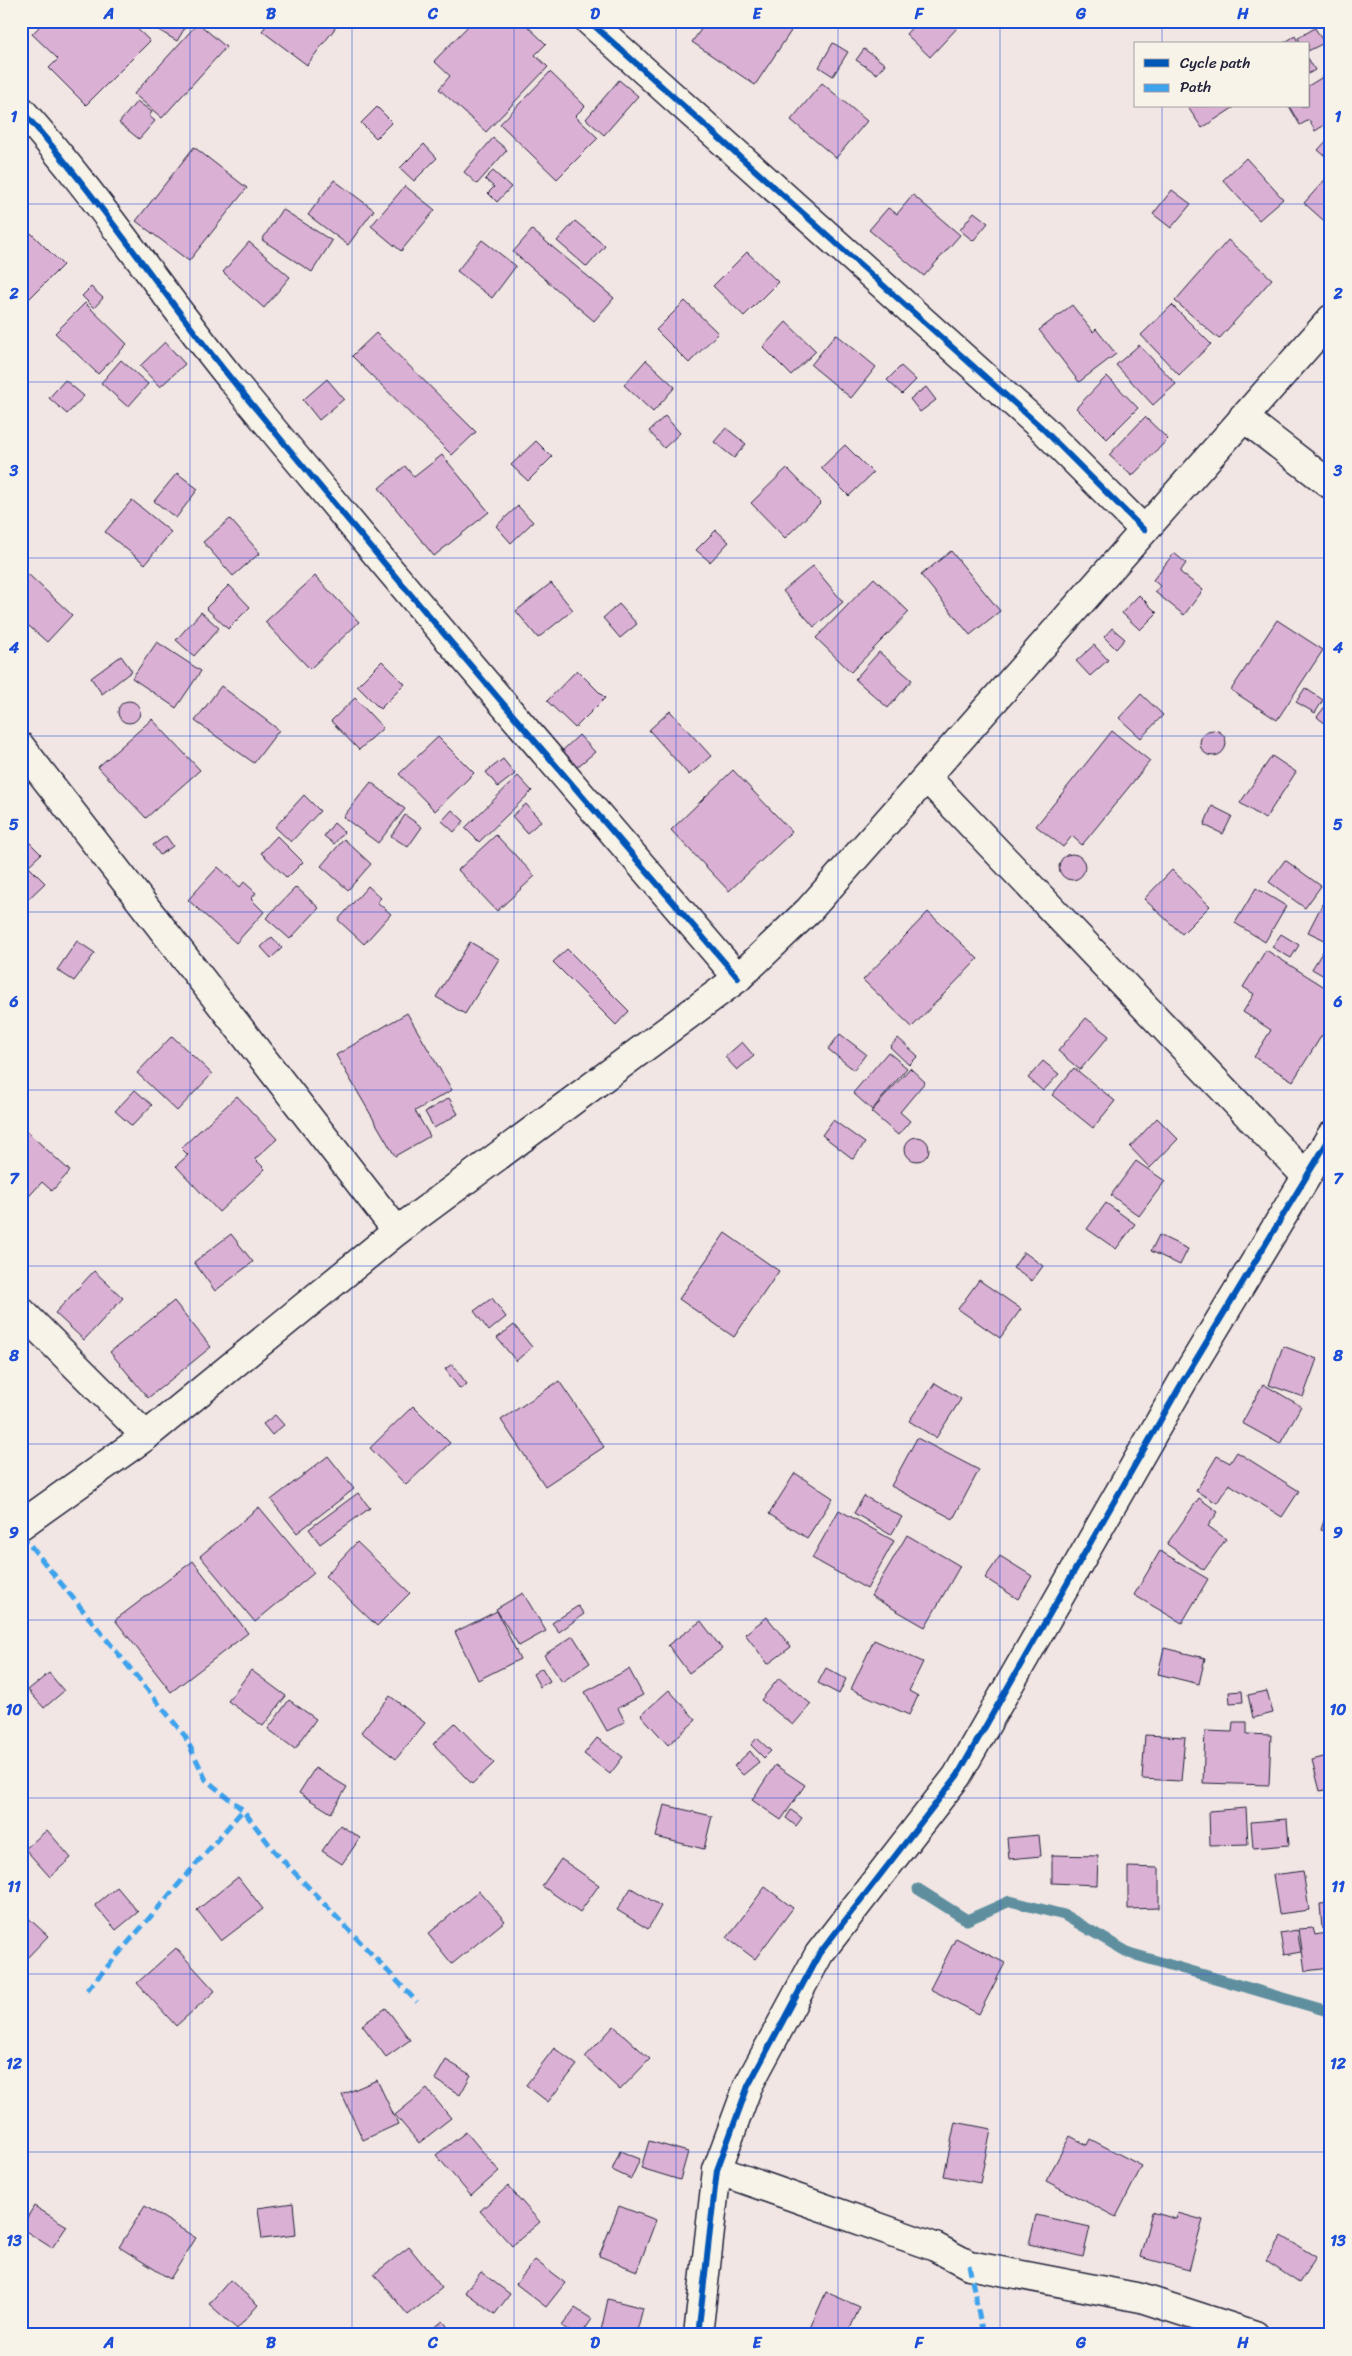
<svg xmlns="http://www.w3.org/2000/svg" width="1352" height="2356" font-family="Sriracha,sans-serif">
	<style>
		.lines { fill: none; stroke-linecap: round; stroke-linejoin: round }
		.stream { stroke: #5f8f9f; stroke-width: 11 }
		.building { fill: #dbb0d5; stroke: #22223b }
		.minor-casing { stroke: #22223b; stroke-width: 31 }
		.primary-casing { stroke: #22223b; stroke-width: 31 }
		.minor { stroke: #f7f3e8; stroke-width: 28 }
		.primary { stroke: #f7f3e8; stroke-width: 28 }
		.quiet { stroke: #3ea2ec; stroke-width: 5; stroke-dasharray: 10 5; stroke-linecap: butt }
		.cycleway-casing { stroke: #f7f3e8; stroke-width: 9 }
		.cycleway { stroke: #0057b8; stroke-width: 6 }
		.grid { fill: none; stroke: #1d4ed8; stroke-width: 1; stroke-opacity: 0.55 }
		.neatline { fill: none; stroke: #1d4ed8; stroke-width: 2 }
		.grid-label { font-size: 16px; text-anchor: middle; font-weight: bold; fill: #1d4ed8 }
	</style>
	<rect width="100%" height="100%" fill="#f1e6e4"/>
	<filter id="ink" filterUnits="userSpaceOnUse"><feTurbulence type="fractalNoise" baseFrequency=".02" numOctaves="2"/><feDisplacementMap in="SourceGraphic" scale="10" xChannelSelector="R" yChannelSelector="G"/><feConvolveMatrix kernelMatrix="1 2 1 2 8 2 1 2 1" color-interpolation-filters="sRGB"/></filter>
	<g filter="url(#ink)">
		<g class="lines">
			<path class="stream" d="M918,1889L967,1920L1010,1901L1064,1915L1129,1953L1331,2012"/>
		</g>
		<path class="building" d="M45,21H133L131,23L150,41L86,105L49,68L58,59L32,34Z
			M150,21H189L177,41L148,24Z
			M270,21H337L339,23L307,65L262,31Z
			M473,21H522L546,44L535,55L548,67L486,132L439,89L450,76L434,61Z
			M707,21H777L791,31L755,85L692,42Z
			M918,21H954L959,26L930,57L906,34Z
			M198,23L226,47L162,118L134,94Z
			M1315,28L1324,43L1308,51V44H1301L1298,38Z
			M1295,36L1299,44H1282Z
			M833,43L848,52L833,76L819,67Z
			M864,49L885,64L877,74L856,60Z
			M1308,58L1315,70L1308,74Z
			M550,72L585,106L575,116L598,138L557,179L500,124Z
			M1331,72V121L1315,131L1309,120L1300,125L1289,106H1308V86Z
			M619,80L638,96L604,135L586,119Z
			M822,83L867,121L836,158L791,120Z
			M137,101L152,112L149,116L155,121L139,139L119,123Z
			M1187,106H1236L1202,128Z
			M377,107L392,122L376,138L361,123Z
			M1330,137L1331,138V161L1318,150Z
			M493,138L507,150L477,184L464,172Z
			M424,144L437,158L414,181L400,168Z
			M194,147L247,188L189,261L136,221Z
			M1246,158L1283,199L1259,220L1223,180Z
			M493,171L511,187L497,202L488,193L494,187L485,179Z
			M1331,173V227L1304,203Z
			M334,180L374,210L348,245L308,215Z
			M405,186L435,210L401,251L371,226Z
			M1172,190L1191,204L1171,228L1153,214Z
			M913,195L960,235L924,276L869,230L888,208L897,214Z
			M282,209L332,241L312,272L262,240Z
			M974,212L988,223L973,241L960,230Z
			M575,221L605,246L587,267L557,241Z
			M532,230L614,298L594,321L513,252Z
			M31,233L63,265L27,301L21,296V242Z
			M482,240L516,266L492,298L457,271Z
			M1228,240L1272,279L1219,339L1175,301Z
			M249,242L290,277L264,308L223,272Z
			M747,252L778,282L744,316L713,286Z
			M91,287L103,298L94,308L82,296Z
			M685,301L718,333L689,363L656,330Z
			M85,303L127,344L98,374L55,333Z
			M1072,305L1093,332L1096,329L1116,354L1079,382L1039,330Z
			M1172,305L1211,344L1179,375L1141,335Z
			M786,322L816,351L791,375L763,347Z
			M376,333L476,432L452,455L352,356Z
			M836,334L876,367L851,398L811,365Z
			M165,342L185,364L160,387L140,366Z
			M1139,345L1176,384L1153,405L1116,365Z
			M121,360L148,384L128,407L101,383Z
			M646,360L675,387L653,412L624,385Z
			M901,366L916,380L902,394L887,380Z
			M1107,376L1138,408L1107,439L1076,408Z
			M327,379L344,399L319,420L303,400Z
			M65,380L84,396L67,414L49,398Z
			M926,387L936,400L920,412L910,399Z
			M665,416L680,433L664,448L649,431Z
			M1145,417L1168,439L1132,476L1109,455Z
			M726,428L746,444L734,458L714,442Z
			M536,441L552,457L528,481L511,465Z
			M845,445L873,473L849,496L821,468Z
			M442,455L489,512L434,556L379,488L405,466L414,477Z
			M787,468L821,503L785,538L751,503Z
			M177,473L198,489L176,518L154,501Z
			M132,500L171,532L145,564L105,532Z
			M518,506L533,522L511,543L496,526Z
			M230,519L260,553L233,576L203,542Z
			M716,530L729,542L710,562L696,550Z
			M951,551L1000,611L970,635L921,575Z
			M1174,553L1186,563L1180,572L1203,590L1184,615L1155,592L1160,586L1153,580Z
			M813,566L843,602L814,627L783,591Z
			M28,574L72,615L47,642L21,619V582Z
			M315,576L359,622L310,669L265,622Z
			M874,578L909,612L851,672L816,638Z
			M551,583L573,610L538,638L516,611Z
			M229,585L250,607L228,629L206,608Z
			M1139,595L1157,613L1140,630L1122,613Z
			M619,604L637,624L620,638L603,618Z
			M201,612L219,628L194,656L176,640Z
			M1277,620L1323,650L1277,720L1231,690Z
			M1112,628L1125,639L1116,649L1104,637Z
			M157,642L201,671L176,708L132,678Z
			M1094,645L1108,660L1090,676L1076,661Z
			M879,652L912,680L888,708L855,679Z
			M121,656L132,671L102,694L91,678Z
			M382,661L405,684L380,709L357,686Z
			M577,670L605,698L575,728L547,701Z
			M221,686L279,730L254,763L195,721Z
			M1305,688L1323,700L1315,713L1296,702Z
			M1141,694L1163,715L1141,738L1119,718Z
			M355,698L383,728L359,750L331,721Z
			M118 712a11 11 0 1 1 22 0a11 11 0 1 1-22 0Z
			M1326,705L1331,708V720L1327,725L1317,717Z
			M670,711L711,756L689,775L649,730Z
			M152,719L200,770L146,818L98,767Z
			M1200 743a13 13 0 1 1 26 0a13 13 0 1 1-26 0Z
			M1112,731L1150,761L1082,845L1072,836L1063,847L1036,826Z
			M579,735L595,752L577,767L562,751Z
			M438,737L474,773L435,811L399,774Z
			M1272,756L1296,772L1265,819L1240,803Z
			M503,759L515,774L498,787L486,772Z
			M733,770L792,832L729,891L671,830Z
			M518,776L532,791L479,842L465,828Z
			M371,782L405,809L378,843L343,817Z
			M304,795L320,811L291,842L275,827Z
			M526,804L541,821L527,833L512,816Z
			M1212,806L1232,816L1223,834L1204,825Z
			M452,810L464,821L454,832L442,821Z
			M405,815L422,827L408,847L391,836Z
			M334,823L344,832L334,844L324,836Z
			M496,835L535,876L497,911L458,870Z
			M166,836L173,846L160,855L153,845Z
			M277,836L303,862L287,878L261,853Z
			M26,839L41,854L28,866L45,883L21,906V843Z
			M344,839L371,864L348,890L321,866Z
			M1059 867a13 13 0 1 1 26 0a13 13 0 1 1-26 0Z
			M1285,860L1321,886L1305,908L1269,882Z
			M218,867L240,887L244,882L256,893L251,899L264,912L236,943L188,900Z
			M1172,870L1210,906L1182,934L1144,899Z
			M368,886L381,898L377,902L391,914L364,944L338,920Z
			M296,887L319,908L290,939L266,918Z
			M1331,887V943L1308,932Z
			M1256,888L1286,906L1265,942L1235,923Z
			M928,912L978,959L912,1027L863,980Z
			M1281,934L1299,945L1291,958L1272,947Z
			M272,937L282,948L271,958L261,947Z
			M77,941L95,953L74,981L57,970Z
			M470,942L499,959L465,1014L436,997Z
			M567,949L629,1011L616,1025L553,962Z
			M1266,950L1331,991V1041L1322,1035L1293,1081L1254,1057L1271,1030L1243,1012L1254,994L1243,987Z
			M1323,951L1331,956V980L1312,969Z
			M407,1013L452,1090L415,1111L430,1136L395,1156L336,1055Z
			M1086,1018L1109,1036L1080,1070L1058,1051Z
			M840,1034L866,1054L854,1070L828,1049Z
			M172,1036L212,1074L177,1111L137,1073Z
			M898,1038L918,1056L909,1065L890,1047Z
			M742,1042L754,1056L737,1070L725,1057Z
			M888,1052L907,1068L872,1110L853,1093Z
			M1043,1061L1059,1074L1043,1091L1028,1078Z
			M910,1068L925,1082L900,1112L910,1121L898,1135L871,1112Z
			M1074,1068L1115,1101L1093,1128L1052,1095Z
			M135,1090L152,1105L132,1126L115,1111Z
			M237,1096L277,1139L255,1159L265,1169L219,1212L176,1166L188,1155L181,1148Z
			M449,1098L458,1114L434,1128L425,1112Z
			M1157,1118L1178,1139L1150,1168L1130,1147Z
			M833,1120L865,1143L853,1159L822,1135Z
			M21,1126L70,1171L52,1191L42,1182L21,1205Z
			M905 1149a12 12 0 1 1 24 0a12 12 0 1 1-24 0Z
			M1136,1161L1165,1181L1139,1216L1111,1195Z
			M1106,1203L1135,1224L1116,1249L1087,1229Z
			M725,1233L779,1271L734,1337L679,1299Z
			M231,1234L253,1262L215,1291L194,1262Z
			M1159,1235L1188,1249L1180,1265L1151,1251Z
			M1024,1252L1043,1266L1032,1281L1013,1268Z
			M94,1271L123,1298L84,1340L55,1313Z
			M979,1280L1021,1309L1000,1338L958,1309Z
			M492,1298L506,1317L489,1331L474,1311Z
			M174,1301L211,1347L148,1398L110,1352Z
			M1331,1312V1328L1326,1326Z
			M514,1325L532,1347L516,1361L497,1338Z
			M1283,1346L1317,1359L1303,1397L1269,1385Z
			M452,1364L467,1384L460,1389L445,1369Z
			M559,1381L604,1447L545,1486L501,1420Z
			M935,1383L961,1399L936,1438L909,1421Z
			M1263,1384L1301,1406L1280,1444L1242,1423Z
			M413,1406L450,1443L406,1485L370,1448Z
			M275,1415L284,1425L272,1435L263,1424Z
			M917,1438L979,1470L953,1519L891,1486Z
			M1237,1452L1299,1491L1282,1517L1229,1484L1217,1503L1196,1491L1217,1456L1230,1463Z
			M328,1456L354,1489L297,1533L271,1500Z
			M795,1473L833,1498L807,1538L769,1514Z
			M358,1493L370,1508L320,1544L309,1529Z
			M864,1496L902,1517L891,1535L854,1513Z
			M1199,1498L1218,1512L1208,1526L1226,1539L1204,1570L1167,1544Z
			M259,1507L314,1573L255,1622L200,1556Z
			M1328,1508L1331,1509V1534L1321,1530Z
			M839,1510L894,1541L867,1589L812,1558Z
			M907,1535L960,1566L925,1627L871,1596Z
			M357,1542L410,1593L377,1626L325,1576Z
			M1160,1551L1208,1579L1182,1623L1134,1595Z
			M1000,1556L1032,1576L1018,1599L985,1578Z
			M193,1561L248,1633L171,1692L115,1620Z
			M523,1593L546,1631L519,1646L496,1609Z
			M578,1606L584,1614L559,1632L552,1623Z
			M497,1611L520,1659L478,1680L455,1632Z
			M767,1617L791,1647L768,1664L745,1634Z
			M701,1621L722,1649L689,1673L668,1645Z
			M573,1636L590,1663L562,1682L544,1655Z
			M874,1640L923,1662L909,1691L918,1696L909,1715L851,1689Z
			M1164,1648L1205,1658L1199,1684L1158,1674Z
			M542,1668L550,1681L540,1687L533,1674Z
			M826,1668L846,1679L839,1694L818,1683Z
			M629,1669L643,1695L618,1708L625,1722L607,1731L585,1692Z
			M251,1670L286,1696L263,1726L228,1701Z
			M49,1673L64,1691L44,1708L28,1690Z
			M779,1678L811,1704L793,1725L761,1700Z
			M669,1690L696,1720L668,1745L641,1715Z
			M1242,1691L1243,1702L1230,1703L1229,1692Z
			M1267,1691L1273,1713L1253,1718L1248,1695Z
			M390,1696L425,1723L396,1759L361,1732Z
			M289,1700L316,1719L295,1749L268,1729Z
			M1233,1722H1247V1734L1271,1735L1269,1785L1203,1783L1205,1731L1232,1732Z
			M455,1723L494,1763L472,1784L433,1744Z
			M1145,1735L1185,1737L1181,1781L1142,1779Z
			M597,1738L623,1757L610,1774L584,1754Z
			M757,1738L771,1751L764,1758L751,1745Z
			M750,1751L759,1762L743,1775L734,1766Z
			M1331,1755V1789L1320,1791L1312,1760Z
			M775,1765L805,1785L781,1820L752,1800Z
			M315,1768L347,1787L331,1813L299,1793Z
			M664,1805L712,1816L704,1849L656,1837Z
			M1246,1808L1248,1844L1210,1845L1209,1811Z
			M791,1810L802,1818L796,1826L786,1818Z
			M1287,1819L1289,1845L1253,1848L1251,1822Z
			M340,1825L360,1838L342,1864L322,1851Z
			M47,1830L71,1858L50,1877L25,1849Z
			M1039,1835L1041,1856L1009,1859L1007,1838Z
			M1052,1855L1098,1856L1097,1885L1052,1883Z
			M561,1859L599,1885L580,1912L542,1886Z
			M1128,1867L1159,1868V1908L1128,1909Z
			M1303,1871L1309,1910L1279,1914L1273,1875Z
			M238,1877L263,1909L221,1941L197,1910Z
			M117,1887L138,1912L116,1930L95,1905Z
			M765,1887L793,1908L755,1959L727,1938Z
			M631,1888L661,1906L648,1929L617,1910Z
			M479,1891L505,1921L452,1964L428,1934Z
			M1331,1903V1928L1322,1929L1320,1904Z
			M24,1914L48,1936L26,1959L21,1954V1917Z
			M1313,1928L1315,1935L1331,1932V1968L1305,1971L1299,1929Z
			M1297,1930L1301,1952L1284,1955L1280,1933Z
			M956,1938L1005,1963L979,2014L930,1989Z
			M176,1948L215,1991L176,2026L137,1983Z
			M386,2008L410,2040L386,2057L362,2025Z
			M614,2026L650,2059L620,2090L585,2057Z
			M554,2048L577,2065L548,2102L526,2085Z
			M446,2060L471,2075L460,2095L435,2079Z
			M377,2080L398,2124L363,2140L342,2095Z
			M427,2089L451,2118L419,2143L395,2115Z
			M955,2122L991,2129L980,2183L944,2176Z
			M466,2132L499,2171L471,2196L436,2155Z
			M1070,2136L1087,2145L1090,2139L1142,2166L1116,2217L1046,2181Z
			M649,2141L688,2152L680,2180L641,2168Z
			M620,2151L640,2159L631,2179L612,2170Z
			M508,2186L540,2222L512,2246L480,2211Z
			M293,2203L296,2235L262,2239L258,2208Z
			M34,2206L67,2226L52,2248L21,2228Z
			M145,2206L196,2238L170,2279L119,2247Z
			M619,2206L656,2220L637,2271L599,2256Z
			M1152,2212L1176,2219L1178,2213L1203,2220L1189,2270L1140,2257Z
			M1036,2215L1090,2227L1083,2257L1029,2244Z
			M1282,2236L1316,2257L1299,2283L1266,2261Z
			M409,2247L442,2288L408,2315L374,2274Z
			M535,2260L565,2283L546,2307L516,2284Z
			M481,2272L510,2294L495,2314L465,2292Z
			M230,2280L258,2305L237,2329L209,2304Z
			M826,2292L860,2307L847,2335H807Z
			M608,2299L643,2308L636,2335H600Z
			M575,2308L592,2319L581,2335H575L562,2326Z
			M443,2321L454,2335H426V2334Z"/>
		<g class="lines">
			<defs>
				<path id="minor" d="M589,21L1042,428L1144,530
					M21,110C99,197 163,296 237,386C401,586 570,782 738,978
					M1243,417L1331,485
					M21,747L397,1231
					M927,778L1306,1176
					M21,1311L146,1436
					M717,2170L935,2247L969,2265L1141,2298L1255,2335
					M698,2335L717,2170L748,2086L819,1954L957,1776L1183,1381L1331,1136"/>
				<path id="primary" d="M21,1525L146,1436L397,1231L738,978L809,910L1331,319"/>
			</defs>
			<use href="#minor" class="minor-casing"/>
			<use href="#primary" class="primary-casing"/>
			<use href="#minor" class="minor"/>
			<use href="#primary" class="primary"/>
			<path class="quiet" d="M21,1534L185,1736L206,1780L243,1810L275,1852L417,2002
				M87,1990L243,1810
				M969,2265L983,2335"/>
			<defs>
				<path id="cycleway" d="M589,21L1042,428L1144,530
					M21,110C99,197 163,296 237,386C401,586 570,782 738,978
					M698,2335L717,2170L748,2086L819,1954L957,1776L1183,1381L1331,1136"/>
			</defs>
			<use href="#cycleway" class="cycleway-casing"/>
			<use href="#cycleway" class="cycleway"/>
		</g>
	</g>
	<path class="grid" d="M190,21V2335M352,21V2335M514,21V2335M676,21V2335M838,21V2335M1000,21V2335M1162,21V44M1162,106V2335M21,204H1331M21,382H1331M21,558H1331M21,736H1331M21,912H1331M21,1090H1331M21,1266H1331M21,1444H1331M21,1620H1331M21,1798H1331M21,1974H1331M21,2152H1331"/>
	<rect width="1352" height="2356" fill="none" stroke="#f7f3e8" stroke-width="55"/>
	<rect x="1134" y="42" width="175" height="65" fill="#f7f3e8" stroke="#a29fa3"/>
	<rect x="1144" y="59" width="25" height="8" fill="#0057b8" stroke="#a29fa3"/>
	<text x="1180" y="68" font-size="15" fill="#22223b">Cycle path</text>
	<rect x="1144" y="84" width="25" height="8" fill="#3ea2ec" stroke="#a29fa3"/>
	<text x="1180" y="92" font-size="15" fill="#22223b">Path</text>
	<rect x="28" y="28" width="1296" height="2300" class="neatline"/>
	<g class="grid-label">
		<text x="109" y="19">A</text>
		<text x="271" y="19">B</text>
		<text x="433" y="19">C</text>
		<text x="595" y="19">D</text>
		<text x="757" y="19">E</text>
		<text x="919" y="19">F</text>
		<text x="1081" y="19">G</text>
		<text x="1243" y="19">H</text>
		<text x="14" y="122">1</text>
		<text x="1338" y="122">1</text>
		<text x="14" y="299">2</text>
		<text x="1338" y="299">2</text>
		<text x="14" y="476">3</text>
		<text x="1338" y="476">3</text>
		<text x="14" y="653">4</text>
		<text x="1338" y="653">4</text>
		<text x="14" y="830">5</text>
		<text x="1338" y="830">5</text>
		<text x="14" y="1007">6</text>
		<text x="1338" y="1007">6</text>
		<text x="14" y="1184">7</text>
		<text x="1338" y="1184">7</text>
		<text x="14" y="1361">8</text>
		<text x="1338" y="1361">8</text>
		<text x="14" y="1538">9</text>
		<text x="1338" y="1538">9</text>
		<text x="14" y="1715">10</text>
		<text x="1338" y="1715">10</text>
		<text x="14" y="1892">11</text>
		<text x="1338" y="1892">11</text>
		<text x="14" y="2069">12</text>
		<text x="1338" y="2069">12</text>
		<text x="14" y="2246">13</text>
		<text x="1338" y="2246">13</text>
		<text x="109" y="2348">A</text>
		<text x="271" y="2348">B</text>
		<text x="433" y="2348">C</text>
		<text x="595" y="2348">D</text>
		<text x="757" y="2348">E</text>
		<text x="919" y="2348">F</text>
		<text x="1081" y="2348">G</text>
		<text x="1243" y="2348">H</text>
	</g>
</svg>
